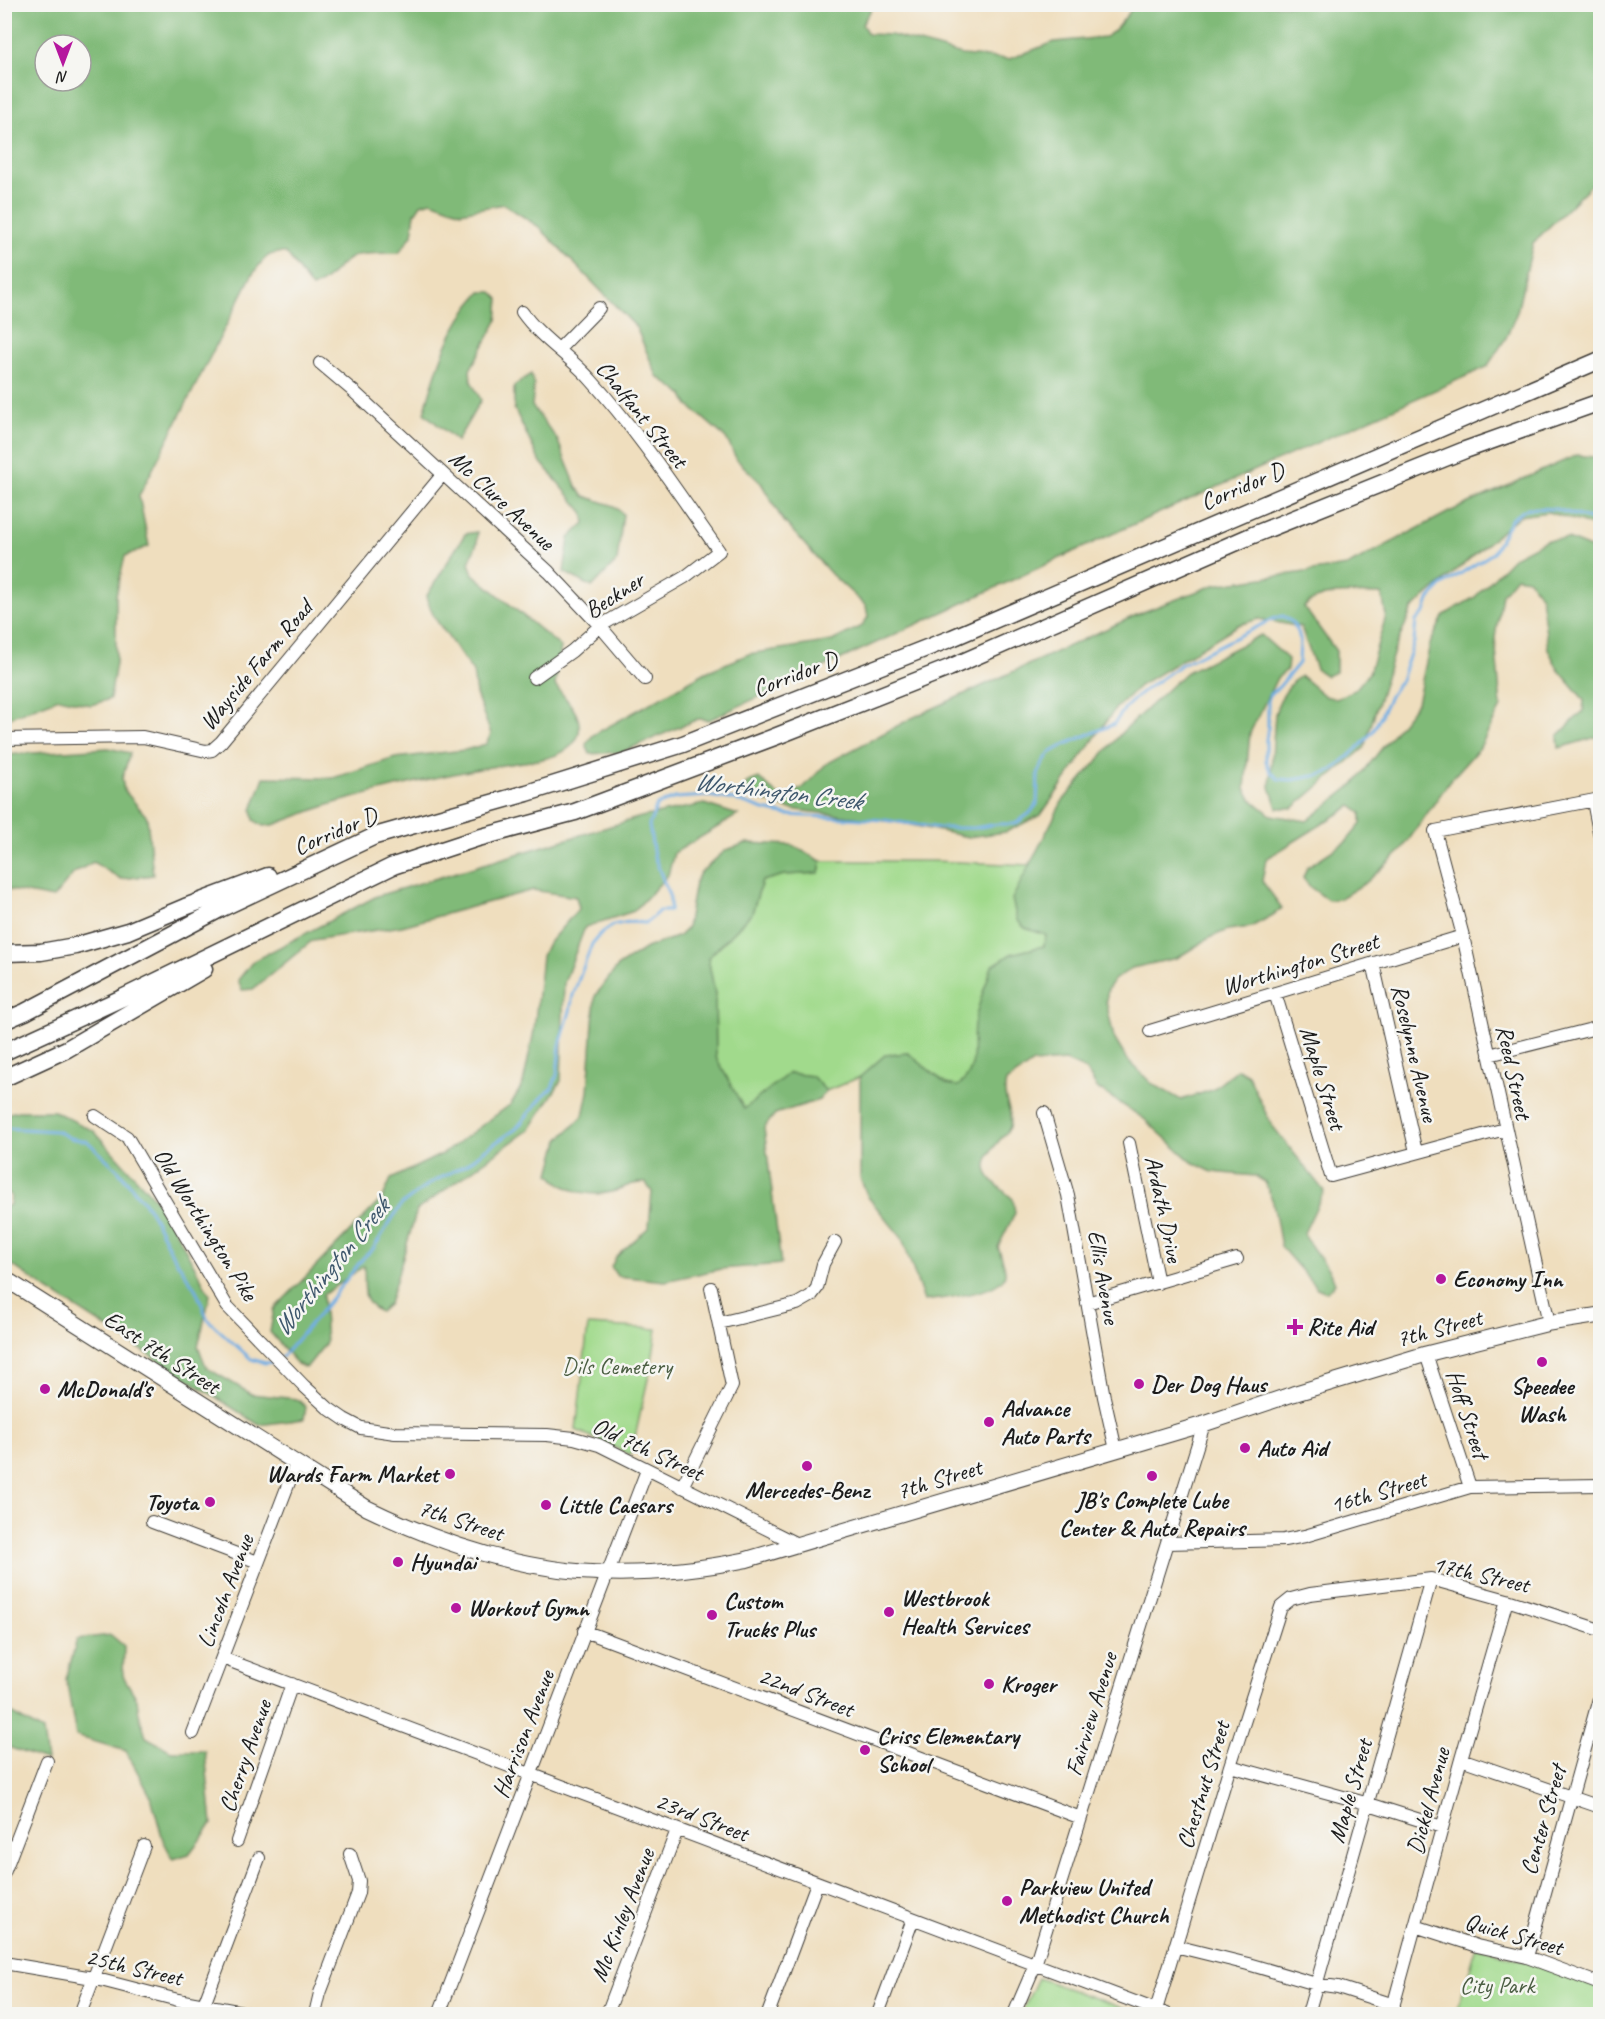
<svg xmlns="http://www.w3.org/2000/svg" width="1605" height="2019" font-family="Caveat,sans-serif">
	<style>
		.green { fill: #a1da8c; stroke: #5e7b54; stroke-width: 1.5 }
		.forest { fill: #80ba78; stroke: #4e6b4a; stroke-width: 1.5; fill-rule: evenodd }
		.lines { fill: none; stroke-linecap: round; stroke-linejoin: round }
		.stream { stroke: #72afe4; stroke-width: 3 }
		.minor-casing { stroke: #3c3934; stroke-width: 14 }
		.major-casing { stroke: #3c3934; stroke-width: 17 }
		.highway-casing { stroke: #3c3934; stroke-width: 19 }
		.minor { stroke: #fff; stroke-width: 12 }
		.major { stroke: #fff; stroke-width: 15 }
		.highway { stroke: #fff; stroke-width: 16 }
		.poi-dot { fill: #b5179e; stroke: #f6f6f2; stroke-width: 2 }
		.labels { text-anchor: middle; dominant-baseline: central; stroke-width: 5; stroke-linejoin: round; paint-order: stroke }
		.street-label { font-size: 24px; fill: #1c1c1c; stroke: #f6f6f2 }
		.poi-label { font-size: 24px; font-weight: bold; fill: #1c1c1c; stroke: #f6f6f2; text-anchor: start }
		.park-label { font-size: 24px; fill: #4b5e43; stroke: #f6f6f2 }
		.water-label { font-size: 26px; font-style: italic; fill: #3e576c; stroke: #f6f6f2 }
	</style>
	<rect width="100%" height="100%" fill="#f6f6f2"/>
	<filter id="ink" filterUnits="userSpaceOnUse"><feTurbulence type="fractalNoise" baseFrequency=".0167" numOctaves="2"/><feDisplacementMap in="SourceGraphic" scale="12" xChannelSelector="R" yChannelSelector="G"/><feConvolveMatrix kernelMatrix="1 2 1 2 8 2 1 2 1" color-interpolation-filters="sRGB"/></filter>
	<filter id="wash" filterUnits="userSpaceOnUse"><feTurbulence type="fractalNoise" baseFrequency=".008" numOctaves="4" result="noise"/><feDisplacementMap in="SourceGraphic" scale="24" xChannelSelector="R" yChannelSelector="G"/><feGaussianBlur stdDeviation="1.35" result="paint"/><feColorMatrix in="noise" values="0 0 0 0 0 0 0 0 0 0 0 0 0 0 0 0 0 1.4 0 .05"/><feComposite in="paint" operator="in"/></filter>
	<g filter="url(#wash)">
		<rect width="100%" height="100%" fill="#efdebe"/>
		<path class="green" d="M821,861H933L1030,865L1013,899L1017,920L1025,928L1046,935L1044,946L1011,954L974,1025V1059L967,1079L958,1087L946,1084L908,1053L885,1055L860,1077L826,1091L812,1076L789,1073L744,1110L716,1057L715,994L708,958L752,913L762,881L784,875L819,873Z
			M588,1325L657,1329L652,1361L631,1455L576,1430Z
			M1477,1946L1600,1985V2014H1456Z
			M1038,1978L1139,2014H1021Z"/>
		<path class="forest" d="M5,4L874,5L862,24L868,34L891,35L962,55L1009,59L1054,42L1105,37L1114,31L1129,13L1132,5H1600V176L1533,243L1517,312L1506,338L1487,367L1121,530L709,720L698,719L622,752L590,754L586,744L593,735L706,672L749,654L832,641L862,626L868,617L866,606L832,575L782,519L761,483L737,460L726,438L688,405L683,395L657,376L636,327L539,227L504,204L461,212L431,201L421,204L415,213L412,235L399,253C387,254 365,252 355,256C337,263 330,282 312,288L286,253C266,251 263,261 252,275L139,496L149,546L125,556L116,595V663L110,699L91,705L59,698L5,719ZM45,45H81V81H45Z
			M934,5H969L937,13Z
			M481,292H492L499,299L497,321L470,370L471,381L481,400L457,441L424,413C437,367 448,328 481,292Z
			M531,374L534,384L532,406L557,439L577,488L584,496L614,506L623,514L617,561L592,587L564,572L569,538L585,523L583,512L539,460L514,408V386Z
			M1577,455L1600,458V528L1548,512L1519,516L1412,609L1394,651L1364,748L1293,808H1277L1270,787L1275,714L1280,700L1292,682L1301,676L1325,696L1336,699L1355,690L1369,673L1386,616L1382,594C1358,594 1321,589 1304,607L1336,651V672L1326,676L1316,669L1301,627L1259,619L1238,625L1139,686L1115,709L1041,815L1006,832L968,837L902,823L789,809L746,795V783L759,778L778,795H788L803,788L826,764L912,718L1143,612L1214,585L1347,566L1449,512Z
			M477,532V543L469,563L473,574L561,647L555,685C566,700 585,716 578,736C571,753 547,759 531,761C467,769 404,784 342,801C319,807 296,817 273,825L263,826L254,820L252,810L264,777L333,778L395,758L465,750L486,744L491,734L476,694L473,672L434,617L426,597L465,534Z
			M1568,539L1600,552V736L1559,748L1558,736L1583,711L1584,700L1558,669L1548,649L1541,596L1528,579L1516,577L1502,594L1495,638L1501,707L1480,747L1449,782L1401,851L1367,882L1339,899L1328,900L1310,887L1303,878L1307,867L1347,841L1361,824V813L1351,806L1266,859L1262,881L1282,908L1273,915L1251,927L1228,930L1211,937L1177,958L1132,968L1114,980L1108,989L1106,1001L1114,1038L1126,1058L1151,1083L1181,1100L1212,1090L1238,1069L1248,1075L1271,1124L1324,1191L1304,1233C1311,1252 1329,1263 1335,1283L1327,1292L1317,1288L1281,1247L1273,1202L1265,1182L1255,1176L1212,1172L1192,1162L1143,1118L1097,1088L1086,1070L1066,1061L1033,1063L1006,1082C1001,1100 1014,1111 1010,1127C1008,1132 1002,1137 999,1141C973,1170 990,1179 1013,1199L1015,1213L998,1247C1000,1254 1006,1266 1005,1274C1002,1294 942,1298 924,1301L902,1238L868,1197L860,1178V1077L885,1055L908,1053L946,1084L958,1086C980,1069 971,1049 974,1025C977,1006 986,985 992,966L1011,954L1044,946L1046,935L1025,928L1017,920L1012,899L1062,802L1123,731L1185,673L1261,635L1288,659L1287,670L1277,678L1250,733L1245,788L1251,799L1271,815L1307,821L1354,784L1417,703L1430,644L1444,615L1475,597L1515,556L1546,540Z
			M108,748L130,753L122,779L124,790L147,817L153,875L121,879L93,862L74,873L53,898L5,889V755Z
			M704,804L738,815L674,853L668,875L634,911L585,927L564,983L561,1081L530,1129L417,1210L389,1304L380,1312C359,1301 366,1287 364,1266L323,1295L326,1343L306,1368L297,1364L270,1332L274,1309L382,1199L391,1179L444,1153L511,1104L523,1084L534,1031L542,956L547,945L579,908L576,897L533,890L402,926L313,940L253,989L242,990L238,980L253,961L377,896L641,817Z
			M747,843L792,845L821,861L819,873L784,875L762,881L752,913L708,958L715,994L716,1057L744,1109L789,1073L812,1076L826,1091L819,1100L775,1114L764,1128L781,1264L721,1269L665,1281L617,1276L611,1267L616,1257L649,1227L652,1192L646,1183C633,1182 626,1187 615,1191C593,1198 564,1192 550,1174L559,1140L583,1116L588,1092L595,996L618,966L646,948L679,936L687,928L695,883L700,873L726,850Z
			M18,1111H54L94,1131L163,1208L210,1295L198,1347L207,1368L251,1394L297,1399L306,1407L304,1419L259,1425L48,1290L5,1260V1207L10,1205L11,1195L5,1192V1114Z
			M111,1635L124,1646L123,1676L137,1699L139,1714L146,1737L171,1751H205L212,1824L189,1854L173,1859L163,1840L151,1797L126,1751L76,1736L66,1679L77,1639Z
			M5,1710L43,1731L47,1761L5,1746Z"/>
		<g class="lines">
			<path class="stream" d="M4,1128L57,1131L70,1138L87,1141L118,1170L150,1210L172,1254L196,1290L208,1320L251,1359L265,1363L274,1362
				M282,1357L320,1313L364,1257L373,1249L401,1205L429,1184L467,1164L483,1151L516,1129L543,1096L552,1088L557,1075L560,1045L570,1011L573,995L592,944L600,934L613,925L629,922L646,923L659,911H670V898L654,856L649,825L657,805L675,798L709,796L735,800L764,810L787,815L884,820L940,828H974L998,824H1015L1030,813L1037,804L1038,774L1044,761L1050,753L1066,744L1114,724L1125,708L1142,692L1182,664L1273,619L1283,616L1292,622L1298,632L1300,640L1299,663L1279,687L1270,694L1268,701V729L1266,739V761L1270,771L1279,779L1292,780L1320,775L1333,770L1362,744L1374,730L1390,696L1401,680L1414,642L1416,621L1425,612L1429,600L1441,586L1493,553L1512,518L1528,508L1555,509L1600,522"/>
		</g>
	</g>
	<g filter="url(#ink)">
		<g class="lines">
			<defs>
				<path id="minor" d="M522,312C541,339 570,356 591,380C639,433 678,493 719,551L685,577L600,626L572,651L534,678
					M559,349L599,308
					M320,363L352,390L549,572L600,626L645,679
					M4,739L143,737L206,751L212,750L221,742L443,474
					M1593,801L1600,837
					M1373,963L1416,1152
					M1275,993L1331,1176L1505,1129
					M1150,1031L1463,936
					M1489,1055L1600,1027
					M1044,1113L1068,1195L1104,1397L1116,1450
					M95,1116L127,1137L227,1306L304,1386L328,1408L344,1419L361,1428L395,1433L547,1435L574,1438L599,1445L799,1545
					M1129,1143L1158,1283
					M1087,1303L1237,1259
					M719,1323L797,1304L811,1296L817,1288L823,1264L835,1242
					M1549,1323L1463,936L1435,831L1600,799
					M1426,1354L1470,1487
					M682,1487L732,1386L711,1288
					M152,1522L258,1562
					M1167,1543L1284,1540L1305,1536L1470,1487L1600,1485
					M584,1631L1081,1818
					M222,1658L1167,2014
					M193,1733L296,1464
					M1461,1759L1600,1807
					M1230,1766L1369,1804L1442,1827
					M237,1841L292,1684
					M4,1873L47,1761
					M1415,1926L1477,1946L1527,1957L1600,1984
					M1175,1946L1248,1964L1316,1984L1338,1987L1394,2005
					M1527,1957L1600,1695
					M4,1963L93,1978L178,2000L253,2014
					M204,2004L259,1858
					M1156,2010L1230,1766L1281,1607L1291,1599L1310,1594L1431,1579L1507,1600L1600,1630
					M80,2014L144,1846
					M315,2014L320,1993L358,1893L359,1881L350,1854
					M439,2014L647,1470
					M607,2014L677,1830
					M768,2014L817,1883
					M878,2014L913,1919
					M1014,2014L1035,1965L1204,1424
					M1308,2014L1431,1579
					M1391,2014L1461,1759L1507,1600"/>
				<path id="major" d="M4,1278L367,1508C441,1544 525,1572 609,1573C654,1574 700,1569 745,1560L1204,1424L1293,1394L1426,1354L1549,1323L1600,1315"/>
				<path id="highway" d="M4,953L41,952L75,946L128,931L185,907L268,876
					M4,1021L25,1012L220,909L375,836L527,793L683,744L952,638L1600,360
					M4,1052L120,999L393,866L478,838L575,812L777,736L949,668L1253,535L1465,450L1600,402
					M4,1078L67,1049L204,969"/>
			</defs>
			<use href="#minor" class="minor-casing"/>
			<use href="#major" class="major-casing"/>
			<use href="#highway" class="highway-casing"/>
			<use href="#minor" class="minor"/>
			<use href="#major" class="major"/>
			<use href="#highway" class="highway"/>
		</g>
	</g>
	<g class="poi-dot">
		<circle cx="1441" cy="1279" r="6"/>
		<path d="M1292 1318h6v6h6v6h-6v6h-6v-6h-6v-6h6z"/>
		<circle cx="1542" cy="1362" r="6"/>
		<circle cx="1139" cy="1384" r="6"/>
		<circle cx="45" cy="1389" r="6"/>
		<circle cx="989" cy="1422" r="6"/>
		<circle cx="1245" cy="1448" r="6"/>
		<circle cx="807" cy="1466" r="6"/>
		<circle cx="450" cy="1474" r="6"/>
		<circle cx="1152" cy="1476" r="6"/>
		<circle cx="210" cy="1502" r="6"/>
		<circle cx="546" cy="1505" r="6"/>
		<circle cx="398" cy="1562" r="6"/>
		<circle cx="456" cy="1608" r="6"/>
		<circle cx="889" cy="1612" r="6"/>
		<circle cx="712" cy="1615" r="6"/>
		<circle cx="989" cy="1684" r="6"/>
		<circle cx="865" cy="1750" r="6"/>
		<circle cx="1007" cy="1901" r="6"/>
	</g>
	<g class="labels">
		<g class="street-label">
			<text transform="translate(642 414) rotate(51)">Chalfant Street</text>
			<text transform="translate(1242 486) rotate(-23)">Corridor D</text>
			<text transform="translate(502 500) rotate(43)">Mc Clure Avenue</text>
			<text transform="translate(614 595) rotate(-33)">Beckner</text>
			<text transform="translate(256 665) rotate(-50)">Wayside Farm Road</text>
			<text transform="translate(795 674) rotate(-21)">Corridor D</text>
			<text transform="translate(335 831) rotate(-23)">Corridor D</text>
			<text transform="translate(1300 964) rotate(-17)">Worthington Street</text>
			<text transform="translate(1415 1053) rotate(77)">Roselynne Avenue</text>
			<text transform="translate(1514 1072) rotate(78)">Reed Street</text>
			<text transform="translate(1323 1078) rotate(73)">Maple Street</text>
			<text transform="translate(1164 1209) rotate(78)">Ardath Drive</text>
			<text transform="translate(206 1224) rotate(58)">Old Worthington Pike</text>
			<text transform="translate(1104 1277) rotate(80)">Ellis Avenue</text>
			<text transform="translate(1439 1328) rotate(-15)">7th Street</text>
			<text transform="translate(162 1352) rotate(33)">East 7th Street</text>
			<text transform="translate(1468 1414) rotate(72)">Hoff Street</text>
			<text transform="translate(648 1449) rotate(25)">Old 7th Street</text>
			<text transform="translate(939 1479) rotate(-17)">7th Street</text>
			<text transform="translate(1378 1492) rotate(-16)">16th Street</text>
			<text transform="translate(461 1520) rotate(18)">7th Street</text>
			<text transform="translate(1481 1574) rotate(13)">17th Street</text>
			<text transform="translate(225 1591) rotate(-69)">Lincoln Avenue</text>
			<text transform="translate(806 1692) rotate(21)">22nd Street</text>
			<text transform="translate(1091 1714) rotate(-73)">Fairview Avenue</text>
			<text transform="translate(523 1734) rotate(-69)">Harrison Avenue</text>
			<text transform="translate(245 1756) rotate(-71)">Cherry Avenue</text>
			<text transform="translate(1203 1785) rotate(-73)">Chestnut Street</text>
			<text transform="translate(1350 1791) rotate(-74)">Maple Street</text>
			<text transform="translate(1428 1801) rotate(-75)">Dickel Avenue</text>
			<text transform="translate(702 1817) rotate(21)">23rd Street</text>
			<text transform="translate(1543 1820) rotate(-74)">Center Street</text>
			<text transform="translate(622 1915) rotate(-69)">Mc Kinley Avenue</text>
			<text transform="translate(1514 1934) rotate(16)">Quick Street</text>
			<text transform="translate(134 1967) rotate(13)">25th Street</text>
		</g>
		<g class="poi-label">
			<text x="1453" y="1279">Economy Inn</text>
			<text x="1307" y="1327">Rite Aid</text>
			<text x="1151" y="1384">Der Dog Haus</text>
			<text x="1542" y="1386" text-anchor="middle">Speedee<tspan x="1542" dy="28">Wash</tspan></text>
			<text x="57" y="1389">McDonald's</text>
			<text x="1001" y="1408">Advance<tspan x="1001" dy="28">Auto Parts</tspan></text>
			<text x="1257" y="1448">Auto Aid</text>
			<text x="438" y="1474" text-anchor="end">Wards Farm Market</text>
			<text x="807" y="1490" text-anchor="middle">Mercedes-Benz</text>
			<text x="1152" y="1500" text-anchor="middle">JB's Complete Lube<tspan x="1152" dy="28">Center &amp; Auto Repairs</tspan></text>
			<text x="198" y="1502" text-anchor="end">Toyota</text>
			<text x="558" y="1505">Little Caesars</text>
			<text x="410" y="1562">Hyundai</text>
			<text x="901" y="1598">Westbrook<tspan x="901" dy="28">Health Services</tspan></text>
			<text x="724" y="1601">Custom<tspan x="724" dy="28">Trucks Plus</tspan></text>
			<text x="468" y="1608">Workout Gymn</text>
			<text x="1001" y="1684">Kroger</text>
			<text x="877" y="1736">Criss Elementary<tspan x="877" dy="28">School</tspan></text>
			<text x="1019" y="1887">Parkview United<tspan x="1019" dy="28">Methodist Church</tspan></text>
		</g>
		<g class="park-label">
			<text x="617" y="1366">Dils Cemetery</text>
			<text x="1497" y="1985">City Park</text>
		</g>
		<g class="water-label">
			<text transform="translate(778 791) rotate(7)">Worthington Creek</text>
			<text transform="translate(331 1267) rotate(-51)">Worthington Creek</text>
		</g>
	</g>
	<rect width="1605" height="2019" fill="none" stroke="#f6f6f2" stroke-width="24"/>
	<g transform="translate(63 63) rotate(180)"><circle r="28" fill="#f6f6f2" stroke="#9f9f9c" stroke-width="1.5"/>
	<path d="M0-4.5L10 22L0 15L-10 22Z" fill="#b5179e"/>
	<text y="-9" font-size="16" font-weight="bold" text-anchor="middle" fill="#1c1c1c">N</text>
	</g>
</svg>
